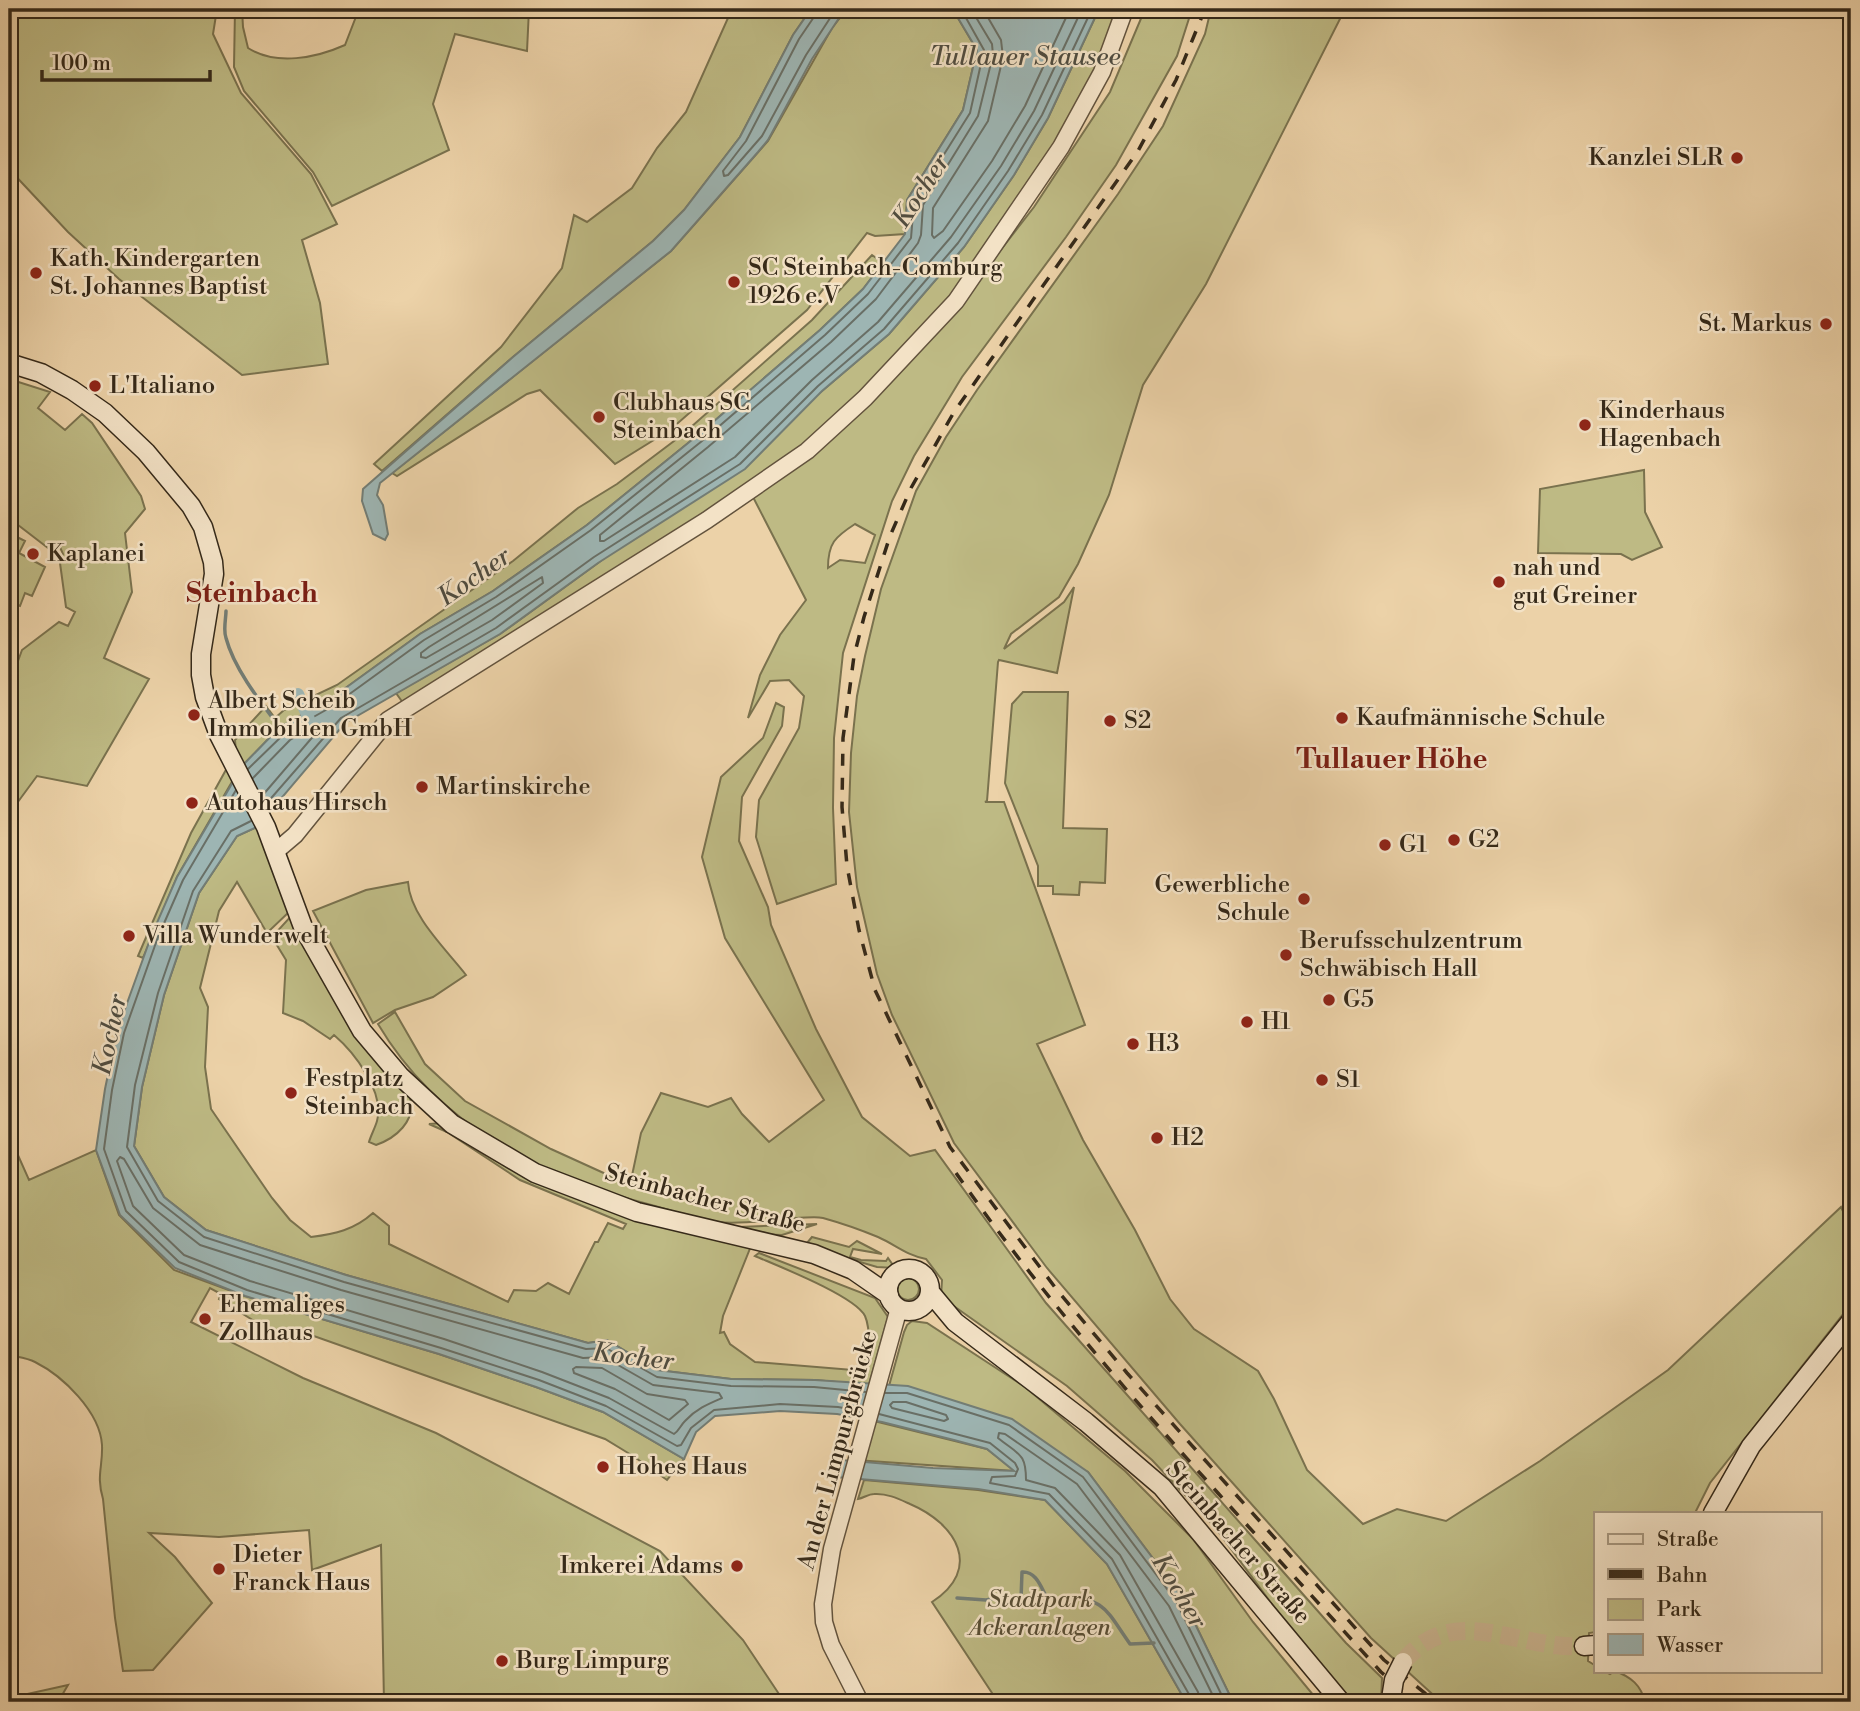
<svg xmlns="http://www.w3.org/2000/svg" width="1860" height="1711" font-family="'Libre Bodoni',serif">
	<style>
		.green { fill: #beba84; stroke: #7a724e; stroke-width: 2; fill-rule: evenodd }
		.water { fill: #9db5b3; stroke: #737d75; stroke-width: 2 }
		.lines { fill: none; stroke-linecap: round; stroke-linejoin: round }
		.shore { stroke: #696f66; stroke-width: 2 }
		.stream { stroke: #737d75; stroke-width: 3.5 }
		.canal { stroke: #9db5b3; stroke-width: 12 }
		.secondary-tunnel { stroke: #c7b08b; stroke-width: 18; stroke-dasharray: 18 9; stroke-linecap: butt }
		.tertiary-casing { stroke: #63533d; stroke-width: 19 }
		.secondary-casing { stroke: #352919; stroke-width: 21 }
		.tertiary { stroke: #f3e2c6; stroke-width: 16 }
		.secondary { stroke: #f3e2c6; stroke-width: 18 }
		.rail { stroke: #352919; stroke-width: 3.5; stroke-dasharray: 12 12; stroke-linecap: butt }
		.secondary-bridge-casing { stroke: #352919; stroke-width: 21; stroke-linecap: butt }
		.secondary-bridge { stroke: #f3e2c6; stroke-width: 18 }
		.poi-dot { fill: #8f2418; stroke: #f3e2c6; stroke-width: 2.5 }
		.labels { text-anchor: middle; dominant-baseline: central; stroke-width: 5; stroke-linejoin: round; paint-order: stroke }
		.poi-label { font-size: 24px; fill: #352919; stroke: #f3e2c6; text-anchor: start }
		.street-label { font-size: 24px; fill: #352919; stroke: #f3e2c6 }
		.park-label { font-size: 24px; font-style: italic; fill: #574d34; stroke: #f3e2c6 }
		.water-label { font-size: 26px; font-style: italic; fill: #4f4c40; stroke: #f3e2c6 }
		.quarter-label { font-size: 28px; font-weight: bold; fill: #7a1f14; stroke: #f3e2c6 }
	</style>
	<rect width="100%" height="100%" fill="#ecd2a8"/>
	<filter id="stains"><feTurbulence type="fractalNoise" baseFrequency=".00286" numOctaves="4"/><feColorMatrix values="0 0 0 0 .2 0 0 0 0 .09 0 0 0 0 .02 0 0 0 .5 -.17"/></filter>
	<radialGradient id="worn" r=".72"><stop offset=".6" stop-color="#630" stop-opacity="0"/><stop offset="1" stop-color="#630" stop-opacity=".3"/></radialGradient>
	<path class="green" d="M9,9H217L213,34L241,93L311,174L337,224L302,240L320,303L328,364L242,375L119,279L68,232L9,169Z
		M235,9H242L243,27L248,48C276,66 316,58 345,45L359,9H529L527,51L455,34L433,104L449,150L332,206L313,172L244,91L234,67Z
		M732,9H811L793,35L740,137L684,210L653,241L513,357L382,471L374,464L501,347L562,268L574,215L587,222L632,188L657,148L686,112Z
		M847,9H946L955,13L977,50L963,110L907,200L905,234L875,236L867,233L807,310L670,430L615,464L540,390L527,394L397,476L392,473L671,251L768,141L832,28Z
		M1099,9H1117L1092,83L1021,198L939,311L890,364L802,448L727,502L406,707L396,693L500,634L598,563L822,391L889,334L964,247L1014,175L1048,118Z
		M1145,9H1192L1177,56L1116,165L1066,237L962,377L914,456L892,501L843,653L834,738L833,808L836,884L777,904L756,837L759,800L799,728L804,696L789,680L770,681L748,718L760,675L780,635L806,600L753,497L869,403L909,363L951,314L1034,207L1110,92ZM855,524L875,535L865,563L840,560L828,568C828,543 835,537 855,524Z
		M1211,9H1345L1206,284L1143,385L1109,495L1078,564L1059,597L1011,634L1004,649L1064,602L1074,587L1057,673L999,660L998,662L987,801L985,802H1004L1085,1025L1037,1044L1083,1140L1135,1230L1170,1299L1194,1329L1258,1371L1274,1399L1307,1470L1363,1524L1397,1509L1446,1521L1540,1461L1668,1370L1841,1207L1851,1228V1304L1710,1483L1695,1513H1596V1632L1589,1633L1588,1661L1596,1666V1671H1604L1610,1674L1615,1671C1631,1677 1641,1685 1645,1702H1441L1371,1638L1180,1424L1047,1268L954,1143L892,1015L877,974L857,887L849,812L851,753L857,696L865,656L881,589L916,491L946,437L977,390L1118,194L1163,126L1205,34Z
		M872,255L883,263L863,289L820,330L698,435L587,525L493,591L420,634L329,700L280,727L243,765L236,752L235,740L266,706L275,718L284,710L337,685L513,561L578,508L617,484L682,435L812,320Z
		M9,379L50,392L38,408L65,430L82,414L92,423L141,496L145,509L125,533L132,592L104,658L149,679L87,786L37,776L9,814V660L18,661L22,650L59,622L68,626L75,612L66,607L60,563L63,554L60,547L48,548L9,518Z
		M1644,470L1645,512L1662,547L1632,560L1621,554L1538,553L1540,489Z
		M17,537L25,541L19,553L45,567L32,596L25,593L20,606L9,602V554Z
		M1023,692H1068L1063,828L1107,829L1105,883L1080,882L1079,895L1053,894V886H1038V866L1005,783L1012,704Z
		M776,703L784,707L782,726L742,797L739,841L768,907L771,925L816,1029L862,1117L910,1156L935,1150L1046,1303L1346,1643L1382,1678L1381,1702H1352L1297,1638L1214,1526L1152,1460L1067,1386L941,1297L942,1280L926,1259C906,1255 896,1245 878,1237C861,1230 841,1223 823,1218C815,1216 805,1218 796,1218C771,1220 742,1225 716,1222C696,1220 674,1211 655,1206C542,1177 439,1127 378,1024L395,1012L425,1064L465,1101L551,1149L630,1185L641,1133L661,1093L708,1107L731,1098L742,1114L769,1142L824,1100L725,938L702,857L721,777L763,738Z
		M227,768L233,780L177,877L143,958L138,956L191,833Z
		M257,827L289,912L267,933L237,882L219,911L200,988L208,1007L205,1067L211,1109L272,1198L290,1220L311,1237C335,1234 354,1230 373,1213L389,1226V1244L508,1302L514,1290L536,1291L548,1283L569,1294L595,1242H598L608,1223L623,1229L626,1224L520,1180L447,1132L429,1124L443,1123L476,1147L518,1173L578,1199L631,1217L751,1246L723,1316L720,1333L724,1332L730,1344L755,1362L853,1370C863,1363 868,1355 869,1343C869,1334 869,1325 865,1316C855,1296 778,1266 755,1256L759,1253L875,1298L888,1317L869,1385L815,1380L731,1379L657,1370L607,1340L588,1343L346,1275L206,1230L164,1197L134,1146L142,1087L164,995L199,893L237,836Z
		M408,882C410,916 446,949 466,975L433,997L395,1010L373,1023L313,911L366,890Z
		M292,915C309,956 329,996 357,1032C367,1045 407,1087 410,1098C416,1121 396,1138 376,1145L369,1142C371,1135 375,1128 377,1121C385,1092 354,1052 334,1035L330,1039L303,1021L283,1013L286,960L272,937Z
		M9,1135L29,1180L96,1150L119,1215L174,1270L245,1296L439,1354L536,1387L603,1412L684,1459L667,1480L633,1456L605,1439L311,1335L287,1331L283,1339L219,1299L221,1294L210,1288L191,1322L303,1378L436,1433L660,1551L743,1640L783,1700L781,1702H384L381,1545L312,1570L309,1530L219,1537L149,1533L175,1557L212,1603L153,1670L123,1671L115,1618L103,1499C96,1475 103,1467 102,1445C100,1412 63,1376 35,1362C27,1358 17,1357 9,1355Z
		M817,1224L782,1235L757,1234L738,1227Z
		M812,1237L849,1247L857,1241L882,1254L853,1249L850,1257L861,1260L886,1261L888,1258L895,1268L877,1267L809,1247L807,1243Z
		M897 1289a11 11 0 1 1 22 0a11 11 0 1 1-22 0Z
		M912,1321L927,1323L1025,1387L1125,1471L1193,1539L1253,1622L1319,1702H1233L1182,1597L1088,1472L889,1386L904,1332L907,1325Z
		M866,1419L987,1449L1015,1471L855,1460Z
		M864,1480L978,1490L1045,1500L1107,1564L1186,1702H998L932,1602C983,1569 957,1524 910,1504C899,1499 887,1493 874,1494C868,1494 864,1498 858,1499Z
		M68,1685L58,1702H9V1698Z"/>
	<path class="water" d="M811,9H845L812,59L768,140L758,152L671,251L380,483L377,495L383,505L388,534L385,540L373,534L362,501L363,489L513,357L653,241L684,210L740,137L793,35Z
		M946,9H1099L1048,118L1014,175L964,247L889,334L822,391L745,469L598,563L500,634L345,723L257,827L237,836L199,893L164,995L142,1087L134,1146L164,1197L206,1230L346,1275L588,1343L607,1340L657,1370L731,1379L815,1380L908,1386L1012,1419L1088,1472L1182,1597L1233,1702H1186L1107,1564L1045,1500L978,1489L836,1477L842,1460L933,1468L1014,1471L987,1449L954,1440L882,1422L837,1414L780,1411L715,1416L696,1432L684,1459L603,1412L536,1387L439,1354L245,1296L175,1268L120,1215L96,1150L105,1089L117,1031L152,934L177,877L243,765L280,727L329,700L420,634L493,591L587,525L698,435L820,330L863,289L905,234L907,200L963,110L977,50L955,13Z"/>
	<g class="lines">
		<path class="shore" d="M817,9L816,14L799,39L746,141L723,171L724,176L728,175L762,136L806,55L836,9
			M971,9L992,44L993,55L978,116L923,205L921,235L918,243L876,299L831,342L708,447L600,535V541H604L735,457L812,380L878,322L951,237L1001,166L1034,111L1082,9
			M983,9L1001,40L1003,57L988,121L933,208L932,235L934,238L943,231L992,161L1025,106L1070,9
			M542,577L543,583L492,620L426,658L421,657V653L429,647Z
			M248,769L285,733L333,706L424,640L496,597L591,530L702,441L825,335L868,294L911,238L914,202L970,113L984,50L961,9
			M253,778L290,740L312,727L316,728V733L262,796
			M236,790L183,880L158,937L124,1033L112,1090L104,1149L126,1211L179,1262L247,1290L441,1348L539,1380L606,1406L677,1446L681,1445L691,1428L714,1410L780,1404L838,1407L860,1411
			M266,804L341,718L496,628L594,557L740,464L818,386L884,329L958,243L1008,171L1042,115L1092,9
			M251,821L231,831L193,891L158,993L135,1085L127,1147L158,1201L204,1237L344,1282L586,1349L606,1348L657,1377L731,1386L814,1387L866,1392
			M120,1157L124,1159L153,1208L200,1245L341,1290L583,1358L604,1357L653,1385L719,1393L722,1398C708,1404 696,1409 685,1421C680,1426 679,1431 674,1434L609,1398L542,1372L444,1339L250,1281L184,1255L133,1206L117,1161Z
			M576,1367L602,1368L647,1394L685,1400L688,1404L669,1420L615,1389L574,1373L573,1369Z
			M885,1393H907L1009,1425L1083,1477L1176,1601L1225,1702
			M893,1402H906L946,1415L948,1419L944,1421L892,1408L890,1405Z
			M879,1414L990,1443L1015,1463L1018,1469L1015,1476L992,1477L990,1483L1049,1494L1112,1559L1190,1696L1191,1702
			M1200,1702L1198,1692L1120,1555L1055,1488L1026,1480C1026,1453 1019,1455 998,1438L999,1433L1005,1434L1077,1484L1169,1606L1216,1702"/>
		<path class="stream" d="M226,611C226,619 223,630 226,638C234,669 262,704 281,729
			M1062,1596C1106,1599 1106,1610 1130,1644L1154,1643
			M957,1598L986,1600L1001,1597L1010,1602L1021,1599L1022,1572C1036,1571 1041,1587 1047,1598L1052,1599"/>
		<path class="canal" d="M298,694L311,724"/>
		<path class="secondary-tunnel" d="M1403,1662C1454,1600 1519,1651 1584,1646"/>
		<defs>
			<path id="tertiary" d="M275,852L295,835L388,720L707,520L807,451L865,398L956,301L1061,147L1102,72L1125,9
				M860,1702L831,1645L824,1622L823,1604L832,1549L899,1308"/>
			<path id="secondary" d="M9,363L41,373L72,390L105,413L146,452L191,506L203,527L213,562L214,574L201,654V675L205,697L219,735L266,827L303,927L362,1031L400,1076L452,1124L535,1173L637,1212L814,1254L853,1270L889,1295
				M888 1290a21 21 0 1 1 42 0a21 21 0 1 1-42 0Z
				M930,1292L955,1322L1086,1422L1162,1487L1341,1702
				M1713,1513L1751,1446L1851,1321
				M1584,1646L1596,1645"/>
		</defs>
		<use href="#tertiary" class="tertiary-casing"/>
		<use href="#secondary" class="secondary-casing"/>
		<use href="#tertiary" class="tertiary"/>
		<use href="#secondary" class="secondary"/>
		<path class="rail" d="M1205,9L1176,80L1138,151L954,412L911,488L890,536L864,617L854,656L849,694L843,738L842,807L847,866L859,930L875,990L950,1147L1057,1290L1127,1373L1384,1660L1436,1702
			M956,1173C1081,1352 1235,1510 1381,1672L1416,1702"/>
		<defs>
			<path id="secondary-bridge" d="M1391,1699L1394,1680L1403,1662"/>
		</defs>
		<use href="#secondary-bridge" class="secondary-bridge-casing"/>
		<use href="#secondary-bridge" class="secondary-bridge"/>
	</g>
	<g class="poi-dot">
		<circle cx="1737" cy="158" r="7"/>
		<circle cx="36" cy="273" r="7"/>
		<circle cx="734" cy="282" r="7"/>
		<circle cx="1826" cy="324" r="7"/>
		<circle cx="95" cy="386" r="7"/>
		<circle cx="599" cy="417" r="7"/>
		<circle cx="1585" cy="425" r="7"/>
		<circle cx="33" cy="554" r="7"/>
		<circle cx="1499" cy="582" r="7"/>
		<circle cx="194" cy="715" r="7"/>
		<circle cx="1342" cy="718" r="7"/>
		<circle cx="1110" cy="721" r="7"/>
		<circle cx="422" cy="787" r="7"/>
		<circle cx="192" cy="803" r="7"/>
		<circle cx="1454" cy="840" r="7"/>
		<circle cx="1385" cy="845" r="7"/>
		<circle cx="1304" cy="899" r="7"/>
		<circle cx="129" cy="936" r="7"/>
		<circle cx="1286" cy="955" r="7"/>
		<circle cx="1329" cy="1000" r="7"/>
		<circle cx="1247" cy="1022" r="7"/>
		<circle cx="1133" cy="1044" r="7"/>
		<circle cx="1322" cy="1080" r="7"/>
		<circle cx="291" cy="1093" r="7"/>
		<circle cx="1157" cy="1138" r="7"/>
		<circle cx="205" cy="1319" r="7"/>
		<circle cx="603" cy="1467" r="7"/>
		<circle cx="737" cy="1566" r="7"/>
		<circle cx="219" cy="1569" r="7"/>
		<circle cx="502" cy="1661" r="7"/>
	</g>
	<g class="labels">
		<g class="poi-label">
			<text x="1723" y="158" text-anchor="end">Kanzlei SLR</text>
			<text x="50" y="259">Kath. Kindergarten<tspan x="50" dy="28">St. Johannes Baptist</tspan></text>
			<text x="748" y="268">SC Steinbach-Comburg<tspan x="748" dy="28">1926 e.V</tspan></text>
			<text x="1812" y="324" text-anchor="end">St. Markus</text>
			<text x="109" y="386">L'Italiano</text>
			<text x="613" y="403">Clubhaus SC<tspan x="613" dy="28">Steinbach</tspan></text>
			<text x="1599" y="411">Kinderhaus<tspan x="1599" dy="28">Hagenbach</tspan></text>
			<text x="47" y="554">Kaplanei</text>
			<text x="1513" y="568">nah und<tspan x="1513" dy="28">gut Greiner</tspan></text>
			<text x="208" y="701">Albert Scheib<tspan x="208" dy="28">Immobilien GmbH</tspan></text>
			<text x="1356" y="718">Kaufmännische Schule</text>
			<text x="1124" y="721">S2</text>
			<text x="436" y="787">Martinskirche</text>
			<text x="206" y="803">Autohaus Hirsch</text>
			<text x="1468" y="840">G2</text>
			<text x="1399" y="845">G1</text>
			<text x="1290" y="885" text-anchor="end">Gewerbliche<tspan x="1290" dy="28">Schule</tspan></text>
			<text x="143" y="936">Villa Wunderwelt</text>
			<text x="1300" y="941">Berufsschulzentrum<tspan x="1300" dy="28">Schwäbisch Hall</tspan></text>
			<text x="1343" y="1000">G5</text>
			<text x="1261" y="1022">H1</text>
			<text x="1147" y="1044">H3</text>
			<text x="305" y="1079">Festplatz<tspan x="305" dy="28">Steinbach</tspan></text>
			<text x="1336" y="1080">S1</text>
			<text x="1171" y="1138">H2</text>
			<text x="219" y="1305">Ehemaliges<tspan x="219" dy="28">Zollhaus</tspan></text>
			<text x="617" y="1467">Hohes Haus</text>
			<text x="233" y="1555">Dieter<tspan x="233" dy="28">Franck Haus</tspan></text>
			<text x="723" y="1566" text-anchor="end">Imkerei Adams</text>
			<text x="516" y="1661">Burg Limpurg</text>
		</g>
		<g class="street-label">
			<text transform="translate(705 1199) rotate(15)">Steinbacher Straße</text>
			<text transform="translate(838 1450) rotate(-75)">An der Limpurgbrücke</text>
			<text transform="translate(1238 1543) rotate(49)">Steinbacher Straße</text>
		</g>
		<g class="park-label">
			<text x="1040" y="1600">Stadtpark<tspan x="1040" dy="28">Ackeranlagen</tspan></text>
		</g>
		<g class="water-label">
			<text x="1025" y="57">Tullauer Stausee</text>
			<text transform="translate(921 191) rotate(-57)">Kocher</text>
			<text transform="translate(474 577) rotate(-35)">Kocher</text>
			<text transform="translate(110 1035) rotate(-78)">Kocher</text>
			<text transform="translate(633 1357) rotate(7)">Kocher</text>
			<text transform="translate(1179 1591) rotate(59)">Kocher</text>
		</g>
		<g class="quarter-label">
			<text x="252" y="593">Steinbach</text>
			<text x="1392" y="759">Tullauer Höhe</text>
		</g>
	</g>
	<rect width="1860" height="1711" fill="none" stroke="#ecd2a8" stroke-width="35"/>
	<rect x="10" y="10" width="1839" height="1690" fill="none" stroke="#352919" stroke-width="3.5"/>
	<rect x="18" y="18" width="1825" height="1676" fill="none" stroke="#352919" stroke-width="2"/>
	<rect x="1594" y="1512" width="228" height="161" fill="#f3e2c6" stroke="#a79881" stroke-width="2"/>
	<rect x="1608" y="1534" width="35" height="10" fill="#f3e2c6" stroke="#a79881" stroke-width="2"/>
	<text x="1657" y="1546" font-size="21" fill="#352919">Straße</text>
	<rect x="1608" y="1569" width="35" height="10" fill="#352919" stroke="#a79881" stroke-width="2"/>
	<text x="1657" y="1582" font-size="21" fill="#352919">Bahn</text>
	<rect x="1608" y="1599" width="35" height="21" fill="#beba84" stroke="#a79881" stroke-width="2"/>
	<text x="1657" y="1616" font-size="21" fill="#352919">Park</text>
	<rect x="1608" y="1634" width="35" height="21" fill="#9db5b3" stroke="#a79881" stroke-width="2"/>
	<text x="1657" y="1652" font-size="21" fill="#352919">Wasser</text>
	<path d="M42 70v10h168v-10" fill="none" stroke="#352919" stroke-width="3.5"/>
	<text x="52" y="70" font-size="21" fill="#352919" stroke="#f3e2c6" stroke-width="5" paint-order="stroke">100 m</text>
	<rect width="100%" height="100%" filter="url(#stains)"/>
	<rect width="100%" height="100%" fill="url(#worn)"/>
</svg>
